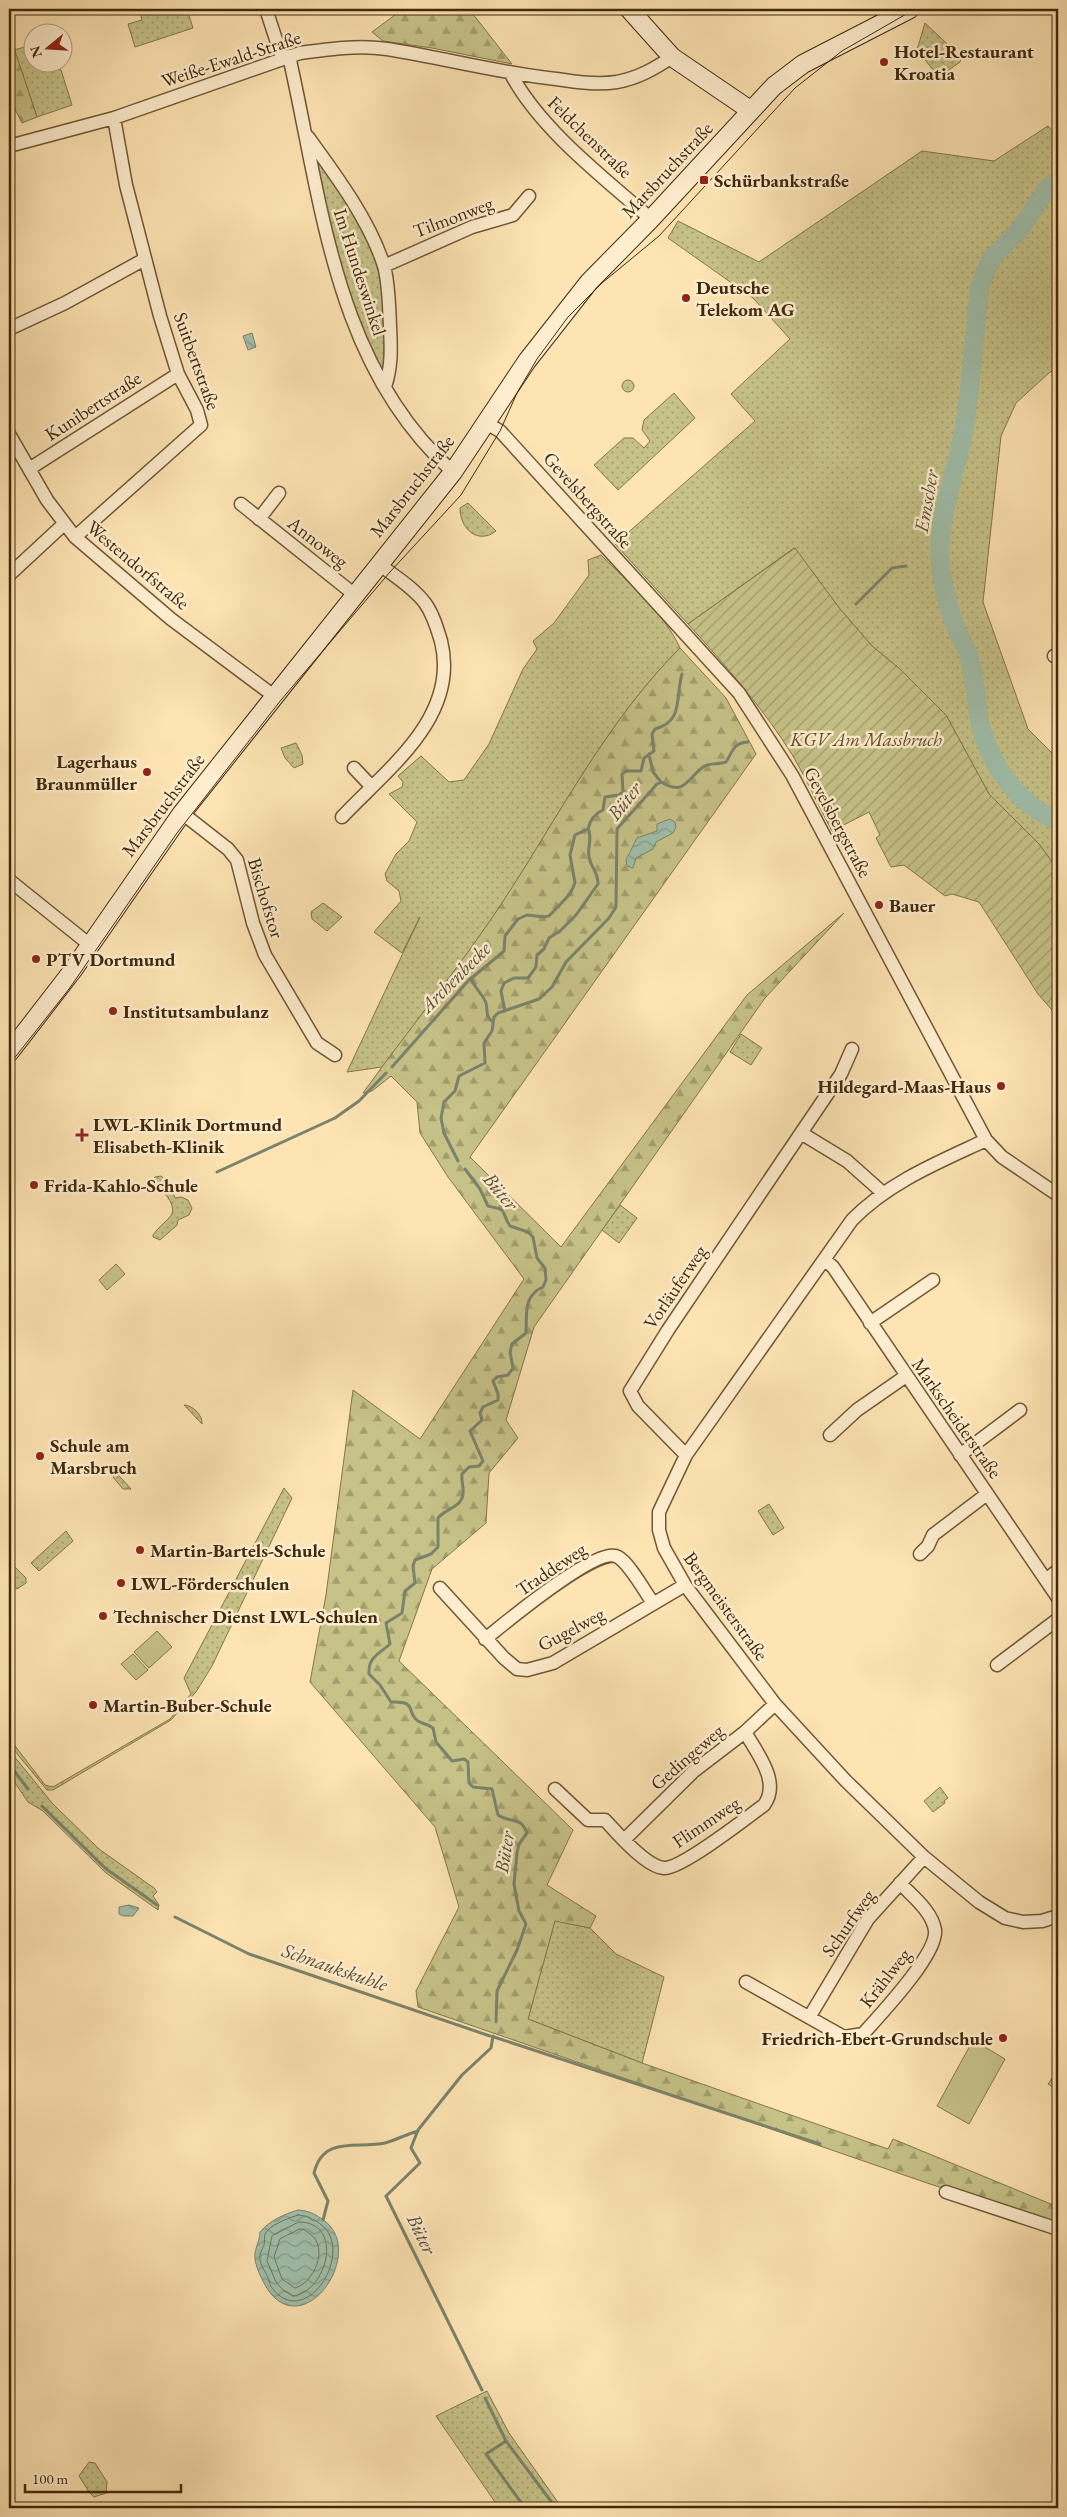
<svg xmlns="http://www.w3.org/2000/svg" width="1067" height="2517" font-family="'EB Garamond',serif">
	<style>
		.grass { fill: url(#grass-dots); stroke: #83764a }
		.forest { fill: url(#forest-firs); stroke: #83764a }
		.garden { fill: url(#garden-furrows); stroke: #83764a }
		.pitch { fill: #c6c288; stroke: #83764a }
		.water { fill: url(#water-waves); stroke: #7a836b }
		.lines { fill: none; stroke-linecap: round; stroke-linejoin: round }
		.shore { stroke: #70745c; stroke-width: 1 }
		.stream { stroke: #7a836b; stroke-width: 3 }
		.river { stroke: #a0bfab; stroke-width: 19 }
		.street-casing { stroke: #705836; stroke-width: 15 }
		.secondary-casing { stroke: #40290c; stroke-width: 20 }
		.street { stroke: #feedce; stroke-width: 12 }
		.secondary { stroke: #feedce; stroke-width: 18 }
		.tram { stroke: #40290c; stroke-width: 1 }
		.poi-dot { fill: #8f2418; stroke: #feedce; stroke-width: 2 }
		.labels { text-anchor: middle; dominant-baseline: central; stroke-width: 5; stroke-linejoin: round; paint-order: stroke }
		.poi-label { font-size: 19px; font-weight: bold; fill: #40290c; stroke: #feedce; text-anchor: start }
		.street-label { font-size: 19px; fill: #40290c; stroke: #feedce }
		.park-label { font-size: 19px; font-style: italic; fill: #624f2b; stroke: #feedce }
		.water-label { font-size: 20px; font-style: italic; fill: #584e34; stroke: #feedce }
	</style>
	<defs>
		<pattern id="grass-dots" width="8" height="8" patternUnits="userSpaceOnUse" patternTransform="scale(1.25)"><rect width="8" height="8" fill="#c6c288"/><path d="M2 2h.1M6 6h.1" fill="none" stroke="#a29e6e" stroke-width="1.8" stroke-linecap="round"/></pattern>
		<pattern id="forest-firs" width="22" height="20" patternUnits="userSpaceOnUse" patternTransform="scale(1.25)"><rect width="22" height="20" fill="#c6c288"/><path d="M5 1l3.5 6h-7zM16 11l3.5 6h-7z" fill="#a29e6e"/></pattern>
		<pattern id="garden-furrows" width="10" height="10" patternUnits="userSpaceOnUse" patternTransform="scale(1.25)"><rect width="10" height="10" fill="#c6c288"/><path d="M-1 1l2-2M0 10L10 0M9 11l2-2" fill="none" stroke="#a29e6e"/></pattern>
		<pattern id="water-waves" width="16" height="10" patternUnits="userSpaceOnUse" patternTransform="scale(1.25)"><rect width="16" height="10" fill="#a0bfab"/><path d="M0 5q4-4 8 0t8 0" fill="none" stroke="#849b8a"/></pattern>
	</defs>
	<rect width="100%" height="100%" fill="#fee4b3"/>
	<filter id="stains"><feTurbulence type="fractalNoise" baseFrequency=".004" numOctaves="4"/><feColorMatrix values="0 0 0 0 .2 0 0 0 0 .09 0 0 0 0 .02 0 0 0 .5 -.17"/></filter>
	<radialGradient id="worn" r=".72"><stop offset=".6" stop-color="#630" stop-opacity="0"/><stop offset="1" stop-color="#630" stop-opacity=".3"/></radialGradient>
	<path class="grass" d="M152,9H187L193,28L135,47L128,24L142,20L140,13Z
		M925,23L961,57L960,62L939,77L917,50Z
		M25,47L32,52V62L42,63L47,68L61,70L72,105L37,117L14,50Z
		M1048,126L1058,137V371L1050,372L1016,403L1001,436L983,602L1028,729L1058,759V870L1039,844L989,794L946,715L901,670L872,646L840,609L794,548L688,624L615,544L755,421L731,394L790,339L753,298L668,238L678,221L759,262L922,151L994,161Z
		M321,164L355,213L380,269L385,299L386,370L381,371L360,326L336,257L317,165Z
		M622 386a6 6 0 1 1 12 0a6 6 0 1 1-12 0Z
		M674,393L695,418L618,490L594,465L624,438H633L644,448L650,441L642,430L644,420Z
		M468,503L496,531C478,545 460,529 460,508Z
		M601,555C627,581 665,614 680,648C607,721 559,816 503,902C465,959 423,1013 382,1067L347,1072L420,917L402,953L374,932L401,901L399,891L387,881L385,874L396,854L409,841L417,822L389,794L402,787L403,782L398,776L421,756L449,782L464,780L489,744L523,669L537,649L533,641L554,623L589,575L588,560Z
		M296,743L302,755L303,764L294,768L285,758L281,748Z
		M323,903L342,917L327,931L312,919L311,912Z
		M741,1034L762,1048L751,1065L730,1052Z
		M161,1176L170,1184L175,1198L181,1197L188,1200L192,1208L189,1215L178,1220L177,1225L160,1240L153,1237V1235C158,1228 164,1223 169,1218C181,1206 160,1188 152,1182L155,1177Z
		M620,1205L637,1218L619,1243L602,1230Z
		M184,1405C193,1405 203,1416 202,1424Z
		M113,1469L131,1489H123L113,1477Z
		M284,1488L292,1498L212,1666L196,1692L171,1720L53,1790H47L14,1750L9,1738L45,1785L53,1787L170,1719L191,1694L184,1678Z
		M769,1504L784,1528L773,1535L758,1511Z
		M66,1531L73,1541L39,1571L31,1563Z
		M9,1561L26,1578V1583L17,1589L9,1582Z
		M9,1750L53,1804L99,1849L154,1888L157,1892L153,1896L159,1905L158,1910L106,1873L43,1811L28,1802L9,1774Z
		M940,1787L948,1798L944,1801L945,1803L933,1812L924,1801Z
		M555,1920L590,1928L616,1954L664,1977L642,2063L528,2019Z
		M1055,2074L1058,2076V2090L1048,2084Z
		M487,2391L509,2433L562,2508H499L436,2416Z
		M89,2462L95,2463L107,2482L106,2493L94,2497L89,2492L79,2476Z"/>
	<path class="forest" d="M403,9H469L512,64L432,48L383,41L372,32Z
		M9,33L37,117L22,123L11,101Z
		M680,648L726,698L756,754L470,1157L561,1247L747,995L844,913L765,998L534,1327L506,1420L518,1438L489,1473L486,1523L432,1569L399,1661L573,1830L547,1885L596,1916L590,1928L555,1921L528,2019L642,2063L888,2149L893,2139L1058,2207V2226L930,2184L418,2007L416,1991L459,1907L435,1827L310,1682L326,1595L353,1390L420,1439L524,1279L448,1177L420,1133L417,1102L391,1076L372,1091L363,1093C409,1029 459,968 502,903C559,816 607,721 680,648Z"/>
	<path class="garden" d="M795,548L840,609L872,646L901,670L946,715L989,794L1039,844L1058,870V1017L1038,994L979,902L952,894L945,896L904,865L891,867L876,838L880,835L869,812L832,831C819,807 807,780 793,756C763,708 726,666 688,624Z"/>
	<path class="pitch" d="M116,1264L125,1274L107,1290L99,1280Z
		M157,1631L172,1647L149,1668L134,1652Z
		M133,1654L148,1670L136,1680L121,1664Z
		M973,2040L1005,2059L969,2124L937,2106Z"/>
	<path class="water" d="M252,333L256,347L248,350L243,336Z
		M670,819L675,822L676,827L673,833L656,842L653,849L636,858L633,868L627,866L626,860L637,838L657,831V824Z
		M129,1905L139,1908L133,1916H123L119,1914V1907Z
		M298,2210C309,2211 313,2213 322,2219C367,2248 310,2337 272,2295C266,2289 255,2267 255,2258C254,2249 260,2241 260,2232C269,2221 284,2214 298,2210Z"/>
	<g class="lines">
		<path class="shore" d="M298,2215C308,2216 311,2218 319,2223C354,2246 316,2316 283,2298C277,2294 270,2288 269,2281C267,2273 261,2267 260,2260C259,2254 262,2250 264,2245C265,2241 264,2238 265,2234C269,2225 289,2218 298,2215Z
			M299,2222C345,2222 327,2292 293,2296L283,2290L276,2282L267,2261L272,2236Z
			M300,2229C305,2229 306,2231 310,2234C329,2247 315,2282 295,2288L282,2279L274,2257L280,2239Z"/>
		<path class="stream" d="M935,562L941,563
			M856,604L892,568L906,566
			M649,754L653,772L661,782
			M471,978C474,988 483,994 486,1003C488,1011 485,1017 493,1022
			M505,1011L501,991L504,983L514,978H528L536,967L537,955L544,949L549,938L560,931L576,915L598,884C598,871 591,868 589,857C587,847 593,837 588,829
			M392,1067L468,981L504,951L505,936L518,919L527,915L544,917L549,916L570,894L575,883L570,855L575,835L588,829C590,820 594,814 603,810L605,797L619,795L623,792L622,774L626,771H641L644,758L654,751L652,734L655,729C684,721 675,698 682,674
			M458,1161L444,1133L441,1118L444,1102L455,1091L459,1076L485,1063L484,1043L492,1031L494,1017L498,1013L539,999L552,987L566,962L609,918L616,907L617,829L657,784L661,782C685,796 686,780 703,767C709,762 718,765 726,762C733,752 732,743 748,742
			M465,1169L480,1189L488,1206C510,1211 499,1209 510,1226L528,1232L533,1237L537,1258L545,1268L546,1280L543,1287C523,1296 527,1313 526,1333L512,1344L510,1352L513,1368L508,1375L497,1377L493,1381L498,1394V1400L483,1407L480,1413L482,1420L470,1431L483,1461L479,1466L469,1467L462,1474C461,1481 464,1487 463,1494C462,1507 445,1509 438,1518V1547L431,1554L415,1560L413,1566L415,1583L405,1591L402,1613L386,1623L390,1644C379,1654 368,1657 369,1674L380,1685L391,1702C419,1701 405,1712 418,1721C423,1724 428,1724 433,1728L436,1742L452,1761L464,1759L468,1762L469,1783L473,1787L492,1789L498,1815C511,1824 520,1815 527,1833L519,1844L517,1853L514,1884L519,1911L526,1924L517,1950L497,1991L496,2022
			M217,1172L335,1118L359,1101L386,1073
			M9,1764L28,1789
			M42,1806L105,1868L157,1905
			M175,1917L249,1954L490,2036
			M494,2037L820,2144
			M323,2220L328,2201L314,2173C323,2135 357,2149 385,2143C396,2140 407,2134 418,2131
			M482,2390L386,2196L420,2163L411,2148L418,2130L462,2075L491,2048L493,2036
			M485,2398L506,2441L486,2454L525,2508
			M506,2441L556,2508"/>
		<path class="river" d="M1058,180L1047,189L1021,228L991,259L980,285C974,333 972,382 964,429C957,471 939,512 940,555C941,582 948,608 958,633C962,641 967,649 969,657C975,677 976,697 979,717C986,760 1017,805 1058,821"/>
		<defs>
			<path id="street" d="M266,9L282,58
				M289,56C322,202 334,366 453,472
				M511,74C540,129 604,178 651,219
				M308,137C335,174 370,221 384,266C389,284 389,307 390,326C391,348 392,366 385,387
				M9,146L114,118L300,53C329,49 358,45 387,49C444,58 499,73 556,79C576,82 597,85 617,82C638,78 654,69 672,57
				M384,266L472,227L513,215L529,196
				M9,329L65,303L145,259
				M486,423L500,431L739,693L792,775L986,1140L1002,1157L1058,1195
				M9,434L47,500L75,537L171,619L274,696
				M29,469L178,374
				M241,504L355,595
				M259,519L279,493
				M75,537L201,425L197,410L178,374L160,316L126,185L114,118
				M9,575L64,524
				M1054,656L1058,654
				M354,768L371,786
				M182,813L228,849L237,860L253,923L265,955L317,1043L335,1055
				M342,817C387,769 460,717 441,641C437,628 433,614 425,603C413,587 394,576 379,564
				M9,880L90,945
				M801,1133L841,1074L852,1049
				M986,1140C939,1162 889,1182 852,1220L686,1455L659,1512V1530L664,1548L685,1585L775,1704L846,1781L924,1857L979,1902L1005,1918L1023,1922L1042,1921L1058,1916
				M825,1260L833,1267L1058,1598
				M870,1323L933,1280
				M830,1435L857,1410L906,1376
				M686,1455L638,1406L630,1391L668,1330L801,1133L847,1161L883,1193
				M960,1455L1020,1410
				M920,1554L928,1546L933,1535L987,1494
				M1046,1580L1058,1570
				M440,1588L504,1658L517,1669L527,1670L553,1663L685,1585
				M485,1639C504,1624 598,1545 618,1557C630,1564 645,1592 653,1603
				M997,1665L1058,1619
				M555,1789L588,1820H605C617,1833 646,1867 664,1868C681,1869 748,1817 764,1805C781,1782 757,1753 745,1732
				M624,1840L694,1771L745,1732L775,1704
				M746,1982L844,2037L863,2034C880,2015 938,1954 935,1930C932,1911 912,1896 900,1883
				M810,2016L868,1919L924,1857
				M946,2192L1058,2229"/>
			<path id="secondary" d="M629,9L672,57L750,110
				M9,1053L73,970L182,813L453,472L527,361L589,282L651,219L774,86L803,64L910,9"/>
		</defs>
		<use href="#street" class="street-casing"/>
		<use href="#secondary" class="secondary-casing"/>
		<use href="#street" class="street"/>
		<use href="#secondary" class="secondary"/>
		<path class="tram" d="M9,1065L69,989L177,833L281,700L390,572L461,495L500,431L517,393L537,359L568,317L602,283L659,236L795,88L842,51L915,9"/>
	</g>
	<g class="poi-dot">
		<circle cx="884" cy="62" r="5"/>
		<rect x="699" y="175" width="10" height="10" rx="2.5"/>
		<circle cx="686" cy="298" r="5"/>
		<circle cx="147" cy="772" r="5"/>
		<circle cx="879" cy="905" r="5"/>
		<circle cx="36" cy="959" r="5"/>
		<circle cx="113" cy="1011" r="5"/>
		<circle cx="1001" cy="1086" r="5"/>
		<path d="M79.5 1127.5h5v5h5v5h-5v5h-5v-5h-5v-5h5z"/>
		<circle cx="34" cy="1185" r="5"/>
		<circle cx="40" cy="1456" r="5"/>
		<circle cx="140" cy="1550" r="5"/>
		<circle cx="121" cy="1583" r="5"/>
		<circle cx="103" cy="1616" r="5"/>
		<circle cx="93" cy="1705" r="5"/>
		<circle cx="1003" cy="2038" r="5"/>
	</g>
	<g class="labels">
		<g class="poi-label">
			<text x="894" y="51">Hotel-Restaurant<tspan x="894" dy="22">Kroatia</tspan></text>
			<text x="714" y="180">Schürbankstraße</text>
			<text x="696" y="287">Deutsche<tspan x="696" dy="22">Telekom AG</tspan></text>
			<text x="137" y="761" text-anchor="end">Lagerhaus<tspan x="137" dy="22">Braunmüller</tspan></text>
			<text x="889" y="905">Bauer</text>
			<text x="46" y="959">PTV Dortmund</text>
			<text x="123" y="1011">Institutsambulanz</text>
			<text x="991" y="1086" text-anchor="end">Hildegard-Maas-Haus</text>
			<text x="93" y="1124">LWL-Klinik Dortmund<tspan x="93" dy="22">Elisabeth-Klinik</tspan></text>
			<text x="44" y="1185">Frida-Kahlo-Schule</text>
			<text x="50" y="1445">Schule am<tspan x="50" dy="22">Marsbruch</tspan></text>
			<text x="150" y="1550">Martin-Bartels-Schule</text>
			<text x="131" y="1583">LWL-Förderschulen</text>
			<text x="113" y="1616">Technischer Dienst LWL-Schulen</text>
			<text x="103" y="1705">Martin-Buber-Schule</text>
			<text x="993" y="2038" text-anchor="end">Friedrich-Ebert-Grundschule</text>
		</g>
		<g class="street-label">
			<text transform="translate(231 59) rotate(-18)">Weiße-Ewald-Straße</text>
			<text transform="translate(590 137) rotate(44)">Feldchenstraße</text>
			<text transform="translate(667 170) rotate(-47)">Marsbruchstraße</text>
			<text transform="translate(453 217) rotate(-21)">Tilmonweg</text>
			<text transform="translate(360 272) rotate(72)">Im Hundeswinkel</text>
			<text transform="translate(197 361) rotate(70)">Suitbertstraße</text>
			<text transform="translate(93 406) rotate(-33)">Kunibertstraße</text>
			<text transform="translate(412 486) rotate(-52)">Marsbruchstraße</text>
			<text transform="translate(588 500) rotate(48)">Gevelsbergstraße</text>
			<text transform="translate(318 542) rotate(38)">Annoweg</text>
			<text transform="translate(138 565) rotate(40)">Westendorfstraße</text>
			<text transform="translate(163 805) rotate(-53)">Marsbruchstraße</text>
			<text transform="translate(838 822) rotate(62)">Gevelsbergstraße</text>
			<text transform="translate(266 898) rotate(73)">Bischofstor</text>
			<text transform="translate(675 1287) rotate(-56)">Vorläuferweg</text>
			<text transform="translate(957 1418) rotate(55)">Markscheiderstraße</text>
			<text transform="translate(551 1569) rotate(-34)">Traddeweg</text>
			<text transform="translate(726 1606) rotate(54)">Bergmeisterstraße</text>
			<text transform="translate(571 1629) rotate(-28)">Gugelweg</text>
			<text transform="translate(687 1757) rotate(-41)">Gedingeweg</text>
			<text transform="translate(706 1822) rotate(-34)">Flimmweg</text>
			<text transform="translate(848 1923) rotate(-55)">Schurfweg</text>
			<text transform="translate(885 1978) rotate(-52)">Krählweg</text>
		</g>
		<g class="park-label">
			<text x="866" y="739">KGV Am Massbruch</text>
		</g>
		<g class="water-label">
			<text transform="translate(926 501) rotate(-80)">Emscher</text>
			<text transform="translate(624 801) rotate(-52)">Büter</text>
			<text transform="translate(455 977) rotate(-45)">Archenbecke</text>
			<text transform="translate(501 1191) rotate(50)">Büter</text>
			<text transform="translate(504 1852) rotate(-81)">Büter</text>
			<text transform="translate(335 1967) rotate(19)">Schnaukskuhle</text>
			<text transform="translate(422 2234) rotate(64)">Büter</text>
		</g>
	</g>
	<rect width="1067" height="2517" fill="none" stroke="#fee4b3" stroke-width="30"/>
	<rect x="10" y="10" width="1047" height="2497" fill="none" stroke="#40290c" stroke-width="2.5"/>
	<rect x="15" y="15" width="1037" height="2487" fill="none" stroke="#40290c"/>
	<g transform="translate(48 48) rotate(252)"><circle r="24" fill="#feedce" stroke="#b29f80"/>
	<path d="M0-4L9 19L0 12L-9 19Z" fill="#8f2418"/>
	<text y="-8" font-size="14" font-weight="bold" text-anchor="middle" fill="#40290c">N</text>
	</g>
	<path d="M25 2484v8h156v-8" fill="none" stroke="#40290c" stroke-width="2.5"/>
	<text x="32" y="2484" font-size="15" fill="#40290c" stroke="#feedce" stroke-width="4" paint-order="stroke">100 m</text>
	<rect width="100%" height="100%" filter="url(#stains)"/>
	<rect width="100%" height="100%" fill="url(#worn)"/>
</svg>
